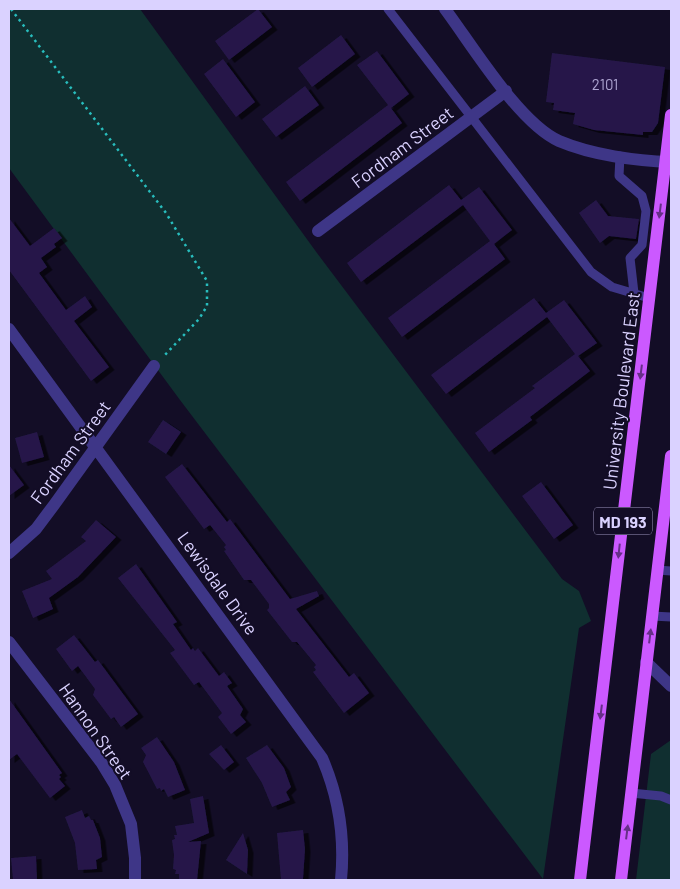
<svg xmlns="http://www.w3.org/2000/svg" width="680" height="889" font-family="Barlow,sans-serif">
	<style>
		.green { fill: #102f30 }
		.building { fill: #251848; filter: url(#shadow) }
		.lines { fill: none; stroke-linecap: round; stroke-linejoin: round }
		.path { stroke: #28bdbd; stroke-width: 2.5; stroke-dasharray: 2.5 4; stroke-linecap: butt }
		.lane { stroke: #3e3687; stroke-width: 9 }
		.street { stroke: #3e3687; stroke-width: 12 }
		.primary { stroke: #cb59ff; stroke-width: 12 }
		.oneway { fill: #662f88 }
		.labels { text-anchor: middle; dominant-baseline: central; stroke-width: 4; stroke-linejoin: round; paint-order: stroke }
		.number-label { font-size: 15px; fill: #ada4d1 }
		.shield { fill: #130d26; stroke: #9e97be; stroke-width: 1 }
		.shield-label { font-size: 16px; font-weight: bold; fill: #dad2ff }
		.street-label { font-size: 18px; fill: #dad2ff; stroke: #130d26 }
	</style>
	<defs>
		<filter id="shadow"><feDropShadow dx="5.5" dy="3" stdDeviation="0" flood-color="#0009"/></filter>
	</defs>
	<rect width="100%" height="100%" fill="#130d26"/>
	<path class="green" d="M9,9H140L317,253L562,579L579,591L591,621L579,628L543,879L180,400L9,168Z
		M671,740V880H636L651,754Z"/>
	<path class="building" d="M258,9L272,27L229,60L215,41Z
		M341,35L355,54L312,87L298,68Z
		M377,51L409,94L391,108L402,123L300,201L286,182L388,105L357,65Z
		M552,53L665,67L658,123L652,132H643V135L594,130L573,124L575,113L553,110L554,103L546,102Z
		M223,59L255,102L236,117L204,74Z
		M305,86L319,105L276,137L262,119Z
		M449,185L461,200L479,187L512,230L494,244L505,259L402,337L388,318L490,241L463,205L361,282L347,263Z
		M596,200L608,216L639,219L636,239L609,236L600,243L579,213Z
		M9,218L30,246L54,228L62,238L54,244L56,247L41,258L47,267L39,273L66,310L85,296L92,307L74,321L109,367L91,381L9,270Z
		M534,298L546,313L564,300L597,343L578,356L590,371L530,417L532,420L489,452L475,433L535,388L532,386L575,354L547,317L446,394L431,375Z
		M163,420L181,432L166,454L148,442Z
		M37,432L44,457L22,463L15,438Z
		M182,464L227,522L230,519L290,599L317,591L319,596L296,609L349,677L354,673L369,693L344,713L313,672L316,670L314,667L316,665L297,642H292L267,610L269,608V604L251,580H244L224,551L226,550L224,547L226,545L210,525L204,529L165,477Z
		M9,465L24,485L9,496Z
		M541,482L573,525L554,539L522,496Z
		M96,520L116,537L78,577L49,598L53,609L33,618L22,591L52,579L46,571L86,541L81,537Z
		M136,564L177,622L173,624L191,650L193,648L195,651L198,648L219,676L224,672L232,683L227,686L243,709L240,715L246,722L231,734L218,717L222,713L199,682L194,685L170,653L175,650L118,578Z
		M74,635L95,662L98,660L138,714L121,727L114,717L111,719L93,695L95,689L78,666L72,671L56,649Z
		M9,699L62,773L59,775L61,777L59,779L65,786L50,798L17,754L9,760Z
		M157,737L174,762L185,790L168,797L164,789L161,791L160,788L157,789L143,762L146,755L141,748Z
		M221,745L234,762L224,770L209,754Z
		M267,745L284,768L291,787L286,792L290,800L272,807L262,783L246,758Z
		M203,796L209,833L188,842L201,841L197,880H179V874H175L176,870L173,869L174,855L172,840L175,839L174,835H177L175,826L194,823L190,799Z
		M82,810L85,818L89,816L91,820H93L100,838L102,857L96,860L97,869L78,870L75,843L65,817Z
		M303,830L305,849L303,879L281,880L277,833Z
		M243,833L248,850L247,874L226,860Z
		M36,856L37,880H13L11,858Z"/>
	<g class="lines">
		<path class="path" d="M11,9L166,213L207,281V306L199,319L164,356"/>
		<path class="lane" d="M388,9L591,272L612,287L649,298
			M620,156L619,176L642,196L646,211L642,245L630,258L634,293
			M657,570L671,571
			M652,616L671,617
			M631,793L661,796L671,800"/>
		<path class="street" d="M445,9C472,45 519,123 559,141C592,155 636,161 671,162
			M318,231L506,91
			M9,329L322,758C339,797 345,838 341,880
			M9,553L36,529L54,505L154,366
			M9,642L101,762L115,785L131,824L135,858V880
			M646,662L671,686"/>
		<path class="primary" d="M580,880L671,115
			M621,880L671,456"/>
	</g>
	<defs><path id="oneway-solid" d="M-6-.8H1V-3.2L6.5 0L1 3.2V.8H-6Z" transform="scale(1.25)"/></defs>
	<g class="oneway">
		<use href="#oneway-solid" transform="translate(660 211) rotate(97)"/>
		<use href="#oneway-solid" transform="translate(641 372) rotate(97)"/>
		<use href="#oneway-solid" transform="translate(619 551) rotate(96)"/>
		<use href="#oneway-solid" transform="translate(650 636) rotate(-83)"/>
		<use href="#oneway-solid" transform="translate(601 712) rotate(97)"/>
		<use href="#oneway-solid" transform="translate(627 832) rotate(-83)"/>
	</g>
	<g class="labels">
		<g class="number-label">
			<text x="605" y="84">2101</text>
		</g>
		<rect class="shield" x="594" y="507.5" width="58" height="27" rx="4"/>
		<g class="shield-label">
			<text x="623" y="521">MD 193</text>
		</g>
		<g class="street-label">
			<text transform="translate(402 147) rotate(-37)">Fordham Street</text>
			<text transform="translate(621 391) rotate(-83)">University Boulevard East</text>
			<text transform="translate(70 452) rotate(-54)">Fordham Street</text>
			<text transform="translate(218 583) rotate(54)">Lewisdale Drive</text>
			<text transform="translate(96 731) rotate(55)">Hannon Street</text>
		</g>
	</g>
	<rect width="680" height="889" fill="none" stroke="#dad2ff" stroke-width="20"/>
</svg>
